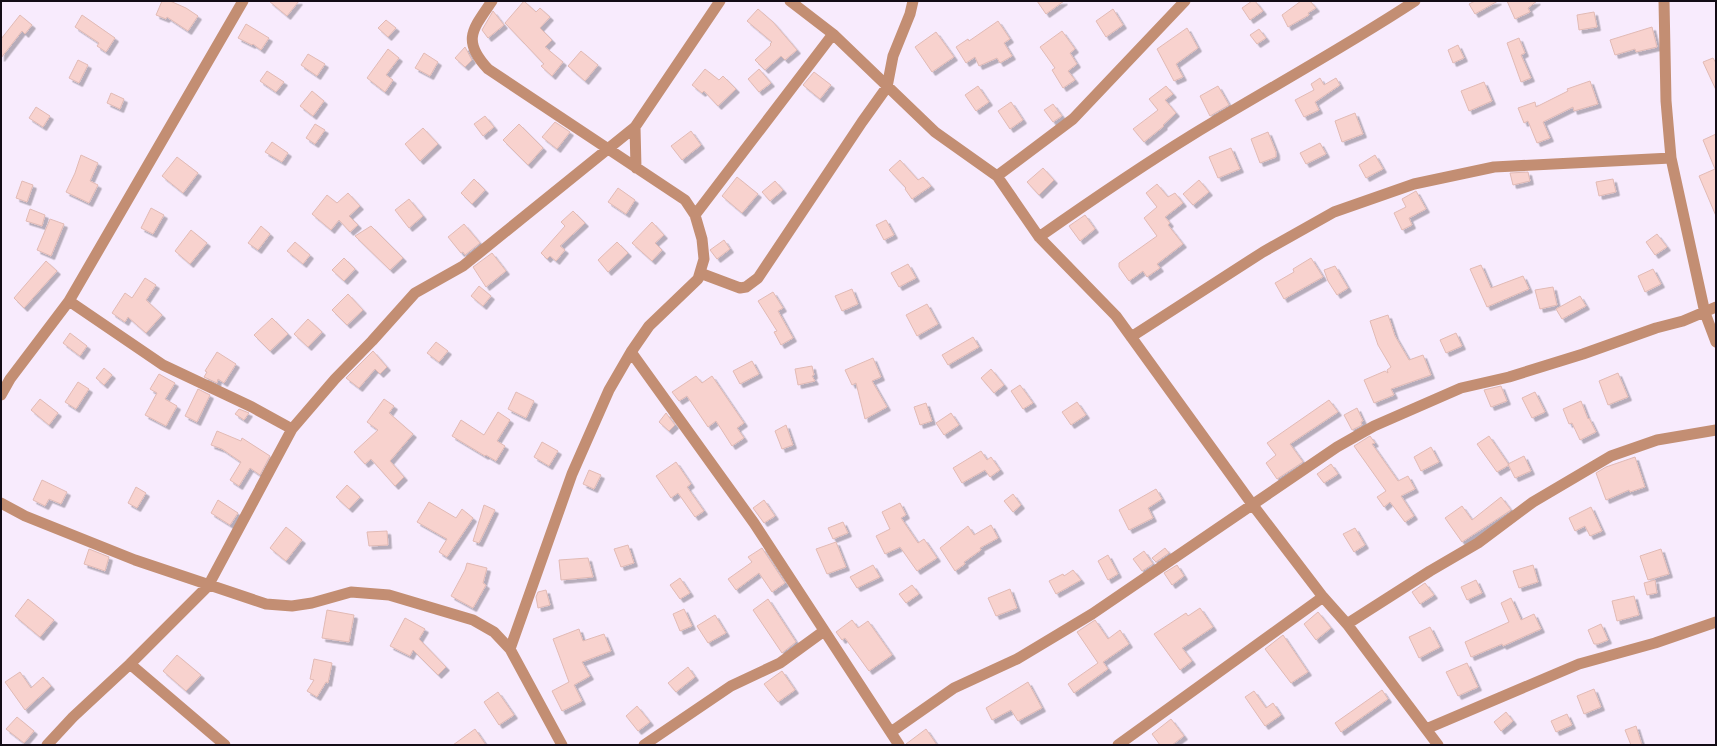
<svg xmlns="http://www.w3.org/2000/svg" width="1717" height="746" font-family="Quicksand,sans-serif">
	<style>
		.building { fill: #f8d2ce; stroke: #e1bab5; filter: url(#shadow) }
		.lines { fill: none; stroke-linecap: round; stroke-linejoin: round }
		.minor { stroke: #c38e73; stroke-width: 11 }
	</style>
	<defs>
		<filter id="shadow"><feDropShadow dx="3.5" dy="3.5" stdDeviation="0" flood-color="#0004"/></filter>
	</defs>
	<rect width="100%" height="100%" fill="#f8ebfd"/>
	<path class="building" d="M162,1H170L186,8L198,16L188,31L167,17L166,19L156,15Z
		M269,1H299L287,16Z
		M524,1L536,12L540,8L550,17L540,28L552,40L545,47L563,62L552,76L541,66L544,64L505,23Z
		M1037,1H1064L1046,14Z
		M1252,1H1255L1263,11L1250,20L1242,8Z
		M1301,1H1310L1316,8L1308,13L1309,15L1288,27L1282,15Z
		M1475,1H1498L1475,14L1469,4Z
		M1507,1H1537L1528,8L1530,12L1515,19Z
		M758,9L773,22L797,50L785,60L781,56L765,70L755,60L771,45L770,44L772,42L747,21Z
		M1113,9L1123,25L1106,37L1096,21Z
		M493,11L504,25L488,38L482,30Z
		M1594,12L1597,27L1579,30L1577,15Z
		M20,15L32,25L25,34L22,31L1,58V39Z
		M82,15L115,38L106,52L97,46L99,43L75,27Z
		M386,20L396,28L388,37L378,28Z
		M998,21L1010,39L1004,43L1012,56L1000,63L997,58L979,66L975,57L966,63L956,47L968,39L969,41Z
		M246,24L269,38L261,50L253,44L252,45L238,38Z
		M1652,27L1657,47L1636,52L1635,49L1615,55L1610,40Z
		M1187,28L1198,48L1176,64L1183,77L1174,81L1157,49Z
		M1259,29L1266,38L1257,44L1250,35Z
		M1062,31L1075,49L1070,53L1077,64L1068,71L1075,80L1063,88L1052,70L1055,68L1040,47Z
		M936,32L954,57L932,72L915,47Z
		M1519,38L1525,53L1521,55L1531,78L1521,82L1507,43Z
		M1458,45L1464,58L1453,63L1448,50Z
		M465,47L472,60L465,67L455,58Z
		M388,49L399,58L386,75L393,80L385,92L367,78Z
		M581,51L598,65L585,81L568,66Z
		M424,53L438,62L430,76L415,68Z
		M308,54L325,64L317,76L301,65Z
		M1713,58L1716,63V90L1703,62Z
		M78,60L88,65L79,83L69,78Z
		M705,69L719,80L723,76L736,89L718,106L704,91L702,93L692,85Z
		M759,69L771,83L759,92L748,79Z
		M267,71L284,82L276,92L260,81Z
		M814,72L831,85L820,99L803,85Z
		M1320,78L1324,85L1336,78L1340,85L1315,102L1319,110L1304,117L1295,100L1314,90L1311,84Z
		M1590,81L1598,104L1574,111L1573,107L1543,122L1550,138L1537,143L1528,121L1524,123L1518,108L1535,102L1536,107L1568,91L1567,89Z
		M1484,82L1492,101L1469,111L1461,91Z
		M978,86L989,102L976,111L965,95Z
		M1166,86L1173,94L1165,100L1176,113L1163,125L1164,126L1144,142L1133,129L1158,110L1149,99Z
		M1218,86L1229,105L1210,116L1200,96Z
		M312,91L324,101L313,116L300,106Z
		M111,93L124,99L120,109L107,103Z
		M1011,102L1023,120L1010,129L998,111Z
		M1053,104L1062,116L1053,122L1044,110Z
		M36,107L50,116L43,127L29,118Z
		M1355,113L1363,134L1342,142L1335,121Z
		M485,116L494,127L483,136L474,124Z
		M555,122L570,132L557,149L542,137Z
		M315,124L325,130L315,144L306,138Z
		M519,124L543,148L528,165L503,140Z
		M423,128L438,144L420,161L405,144Z
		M691,131L701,145L682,160L671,146Z
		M1268,132L1276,152V157L1260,163L1251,139Z
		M1716,134V216L1699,176L1715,169L1703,140Z
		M272,142L288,153L282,162L265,152Z
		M1320,143L1326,154L1306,164L1300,153Z
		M1231,148L1240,169L1218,178L1209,157Z
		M81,155L98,163L90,181L98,185L89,203L66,192L75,173Z
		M1375,155L1383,169L1366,178L1359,165Z
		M177,157L198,173L183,193L162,176Z
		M900,160L918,180L923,177L931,186L912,199L905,189L906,188L889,170Z
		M1043,168L1054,180L1039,195L1027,182Z
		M1528,172L1530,181L1513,185L1510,173Z
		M737,177L758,194L742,213L722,196Z
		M474,179L485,190L472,204L461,193Z
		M1613,179L1616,192L1599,196L1596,182Z
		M1199,180L1209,192L1193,205L1183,194Z
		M22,181L33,185L27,202L16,198Z
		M775,181L783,190L770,201L762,192Z
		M1157,184L1168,197L1175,193L1183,203L1165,217L1170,223L1168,225L1183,244L1157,264L1160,268L1147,277L1143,271L1129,281L1119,267V263L1157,236L1144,218L1157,207L1146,193Z
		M618,188L635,200L626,214L608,202Z
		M1416,191L1426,209L1409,218L1412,225L1402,230L1394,213L1406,207L1402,199Z
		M348,193L360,206L349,216L358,225L350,232L339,220L331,230L312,214L327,195L337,203Z
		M409,199L423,216L409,228L395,210Z
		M151,208L164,215L153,234L141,228Z
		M30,209L45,215L42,226L26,221Z
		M573,211L585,223L560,246L565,250L556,261L550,256L547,259L541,253L565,226L561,222Z
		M1085,215L1095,229L1080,241L1069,226Z
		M50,219L64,224L51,256L37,250Z
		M886,220L894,235L884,240L876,225Z
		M652,222L664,235L655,243L662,250L652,261L632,243Z
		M464,224L480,243L465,255L463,252L461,253L448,237Z
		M261,226L270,234L258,250L248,243Z
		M371,226L403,258L390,270L355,236Z
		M191,230L207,243L190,264L175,251Z
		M1657,234L1667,247L1655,255L1646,242Z
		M724,240L730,249L717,259L710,250Z
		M295,242L310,255L303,264L287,251Z
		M617,242L628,253L608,272L598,260Z
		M492,253L506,271L486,287L473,267Z
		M344,258L355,269L344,281L332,270Z
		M1311,258L1323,277L1284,299L1275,283L1294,272L1293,269Z
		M46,261L57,271L24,308L14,298Z
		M908,264L916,278L899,287L891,273Z
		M1481,265L1491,288L1523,276L1529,289L1487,307L1470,269Z
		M1335,266L1348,288L1337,295L1328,281L1324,270Z
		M1653,269L1661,284L1645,292L1638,276Z
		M145,278L156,285L146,300L162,315L146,333L128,317L125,322L112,313L125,293L132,298Z
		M479,286L491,296L483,306L471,296Z
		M1553,287L1557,305L1540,309L1535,290Z
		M852,289L858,304L842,311L835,296Z
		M773,292L783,308L778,311L793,338L781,345L774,332L777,331L758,301Z
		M348,294L363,310L347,325L332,310Z
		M1580,296L1586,306L1562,319L1556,309Z
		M927,304L938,324L917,336L906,315Z
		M1388,315L1395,336L1409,360L1423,355L1431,375L1391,389L1394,395L1374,403L1364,380L1385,371L1388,373L1387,370L1391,367L1378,345L1370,321Z
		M272,318L288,334L270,351L254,335Z
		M308,319L322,332L308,347L294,334Z
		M70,333L87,346L80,356L63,343Z
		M1456,333L1462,346L1446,353L1440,340Z
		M973,337L979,347L948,365L942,355Z
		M436,342L448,351L439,362L427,353Z
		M373,351L387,367L380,374L375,369L359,388L346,378Z
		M217,352L236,364L224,383L218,379L217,383L204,377L207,372L205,371Z
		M873,358L881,377L872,381L887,407L865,419L856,383L852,385L845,370Z
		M752,361L759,374L740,384L733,371Z
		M812,366L814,375L812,376L815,381L798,385L795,369Z
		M104,368L112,375L104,385L96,378Z
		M991,369L1004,385L994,393L981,378Z
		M1618,373L1628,397L1608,405L1599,381Z
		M159,374L175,383L165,399L177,406L166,426L145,415L157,393L150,389Z
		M696,376L702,383L712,376L744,423L737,428L744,438L732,446L716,421L708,427L687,396L679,401L672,392Z
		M78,382L89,389L76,409L65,402Z
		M1020,385L1033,403L1023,409L1011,391Z
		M1501,386L1507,401L1491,407L1484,390Z
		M198,389L210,395L197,422L185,416Z
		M516,392L534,401L526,418L508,409Z
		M1535,392L1545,412L1532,418L1522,398Z
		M40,399L58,413L49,425L31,410Z
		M384,399L394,406L389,413L413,434L390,461L404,477L395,486L371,459L365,464L354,452L378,430L367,422Z
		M1329,400L1338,412L1290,444L1303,462L1277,479L1266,463L1276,455L1267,443Z
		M1581,401L1588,419L1589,418L1596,432L1580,440L1572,423L1569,424L1563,409Z
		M1077,402L1086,415L1071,425L1062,412Z
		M926,403L932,421L920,425L914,407Z
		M1357,408L1363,421L1361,422L1362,425L1352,430L1344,415Z
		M239,409L249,413L244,420L235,414Z
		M498,412L510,420L497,441L505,446L496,461L486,455L485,456L452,436L461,420L484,435Z
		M666,413L675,425L669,431L659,422Z
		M951,413L959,425L944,435L936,423Z
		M786,425L793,445L782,449L775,431Z
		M217,431L241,441L242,438L270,456L260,475L250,468L239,486L230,480L241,462L222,449L211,445Z
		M1370,436L1375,443L1372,444L1398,481L1408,476L1415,489L1401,496L1414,516L1405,522L1390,502L1384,507L1377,497L1386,491L1354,446Z
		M1489,436L1509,465L1497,472L1477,444Z
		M542,442L558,451L549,466L534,457Z
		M1431,447L1439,462L1421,471L1414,457Z
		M981,451L987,460L991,457L1000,470L990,477L985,470L962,483L953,468Z
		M1524,456L1531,471L1515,478L1508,464Z
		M1635,457L1645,487L1630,492L1629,490L1606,500L1596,473L1606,467Z
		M676,462L691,484L687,487L704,511L695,517L678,493L671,498L656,476Z
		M1331,464L1338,474L1324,483L1317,474Z
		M589,470L601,475L594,489L583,484Z
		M42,480L67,492L61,504L49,499L45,506L33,500Z
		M347,485L360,497L349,509L336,497Z
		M136,487L146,493L137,508L128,503Z
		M1156,489L1162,499L1148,508L1153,518L1129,530L1119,510Z
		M1013,494L1021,505L1013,512L1004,501Z
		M1501,497L1511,510L1462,542L1445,518L1462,506L1472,520Z
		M218,500L238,513L230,525L211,513Z
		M764,500L775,516L764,523L753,508Z
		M429,502L456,518L462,509L473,518L447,557L439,552L447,539L417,522Z
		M900,503L906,515L901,518L918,543L924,539L937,558L917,571L900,547L885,554L876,536L890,529L882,512Z
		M484,505L495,510L479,543L473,541Z
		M1591,507L1602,531L1590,536L1585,526L1575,531L1569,518Z
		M843,522L848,533L833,539L828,528Z
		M991,525L998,538L980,548L981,550L964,562L965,564L955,571L940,548L968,526L974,535Z
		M286,527L302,540L286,561L270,548Z
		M1355,528L1365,545L1354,552L1343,534Z
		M387,531L388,545L369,546L367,532Z
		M836,542L846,567L827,574L816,549Z
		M628,545L634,563L621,567L614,549Z
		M762,548L785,583L772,592L759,573L736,590L728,579L752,562L748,557Z
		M1165,548L1169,553L1156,562L1152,558Z
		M89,549L109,557L105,571L84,564Z
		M1661,549L1669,574L1648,580L1640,556Z
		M1144,551L1153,564L1142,571L1133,559Z
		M1108,555L1118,574L1108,580L1098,561Z
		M588,558L593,577L561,580L559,560Z
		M467,563L487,568L483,583L486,585L473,608L451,596L465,570Z
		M873,565L880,577L857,588L850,577Z
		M1177,565L1184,576L1172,585L1164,573Z
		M1533,565L1538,582L1519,588L1513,571Z
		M1073,570L1081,580L1056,594L1049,581L1063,574L1064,576Z
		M680,578L690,593L680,599L670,585Z
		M1476,580L1482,593L1467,600L1461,587Z
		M1655,580L1657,593L1647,595L1644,583Z
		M1425,583L1434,595L1420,604L1412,592Z
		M912,585L919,594L906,603L899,594Z
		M1010,589L1017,608L996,616L988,598Z
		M546,590L550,605L538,608L536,597L538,592Z
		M1634,596L1639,615L1617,621L1612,601Z
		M1511,598L1521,620L1534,614L1541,629L1503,646L1502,644L1471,657L1465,642L1509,622L1501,603Z
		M28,599L54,620L40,637L15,616Z
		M768,599L796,642L782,653L753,610Z
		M1200,608L1213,627L1182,648L1192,661L1180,670L1154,634L1186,613L1188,616Z
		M684,609L692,626L680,631L673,614Z
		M327,610L354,615L349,642L322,638Z
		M1318,612L1331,628L1316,640L1304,624Z
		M715,615L726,633L708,643L697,626Z
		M405,618L425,629L419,639L446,667L438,675L413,650L410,656L390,646Z
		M852,620L858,628L868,621L892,655L869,671L845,638L842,640L836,632Z
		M1095,620L1108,639L1120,630L1129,644L1103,662L1108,669L1074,693L1068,684L1098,663L1077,632Z
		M1601,624L1608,640L1598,644H1594L1588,630Z
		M1430,627L1440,647L1419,658L1409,637Z
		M579,629L583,641L604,634L611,651L582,662L590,676L574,685L582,701L562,711L552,691L569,682L553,639Z
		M1283,635L1308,672L1291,683L1265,649Z
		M177,655L201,675L186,691L163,671Z
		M314,659L332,663L328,683L326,682L317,697L307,691L314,680L310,679Z
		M1467,663L1478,687L1458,696L1446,672Z
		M688,667L695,677L676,692L668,683Z
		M782,671L795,690L778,702L764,684Z
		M20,672L31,688L43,677L51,686L25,710L5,682Z
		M1028,682L1042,708L1018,721L1011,710L992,720L986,708Z
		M1594,689L1601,707L1584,714L1577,696Z
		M1382,690L1388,699L1341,732L1335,723Z
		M1254,691L1266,708L1273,703L1281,715L1265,726L1245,697Z
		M498,692L514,715L499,725L484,702Z
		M637,706L650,722L638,731L626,716Z
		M1506,712L1513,721L1501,731L1494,722Z
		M1567,714L1572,725L1556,732L1551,721Z
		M17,717L34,731L24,743L6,729Z
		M1171,719L1184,736L1172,745H1160L1152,734Z
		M1636,726L1642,745H1631L1625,730Z
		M475,729L486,745H453Z
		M926,729L937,745H906V744Z"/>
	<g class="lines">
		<path class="minor" d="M492,1C473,29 461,40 488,69L685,200L695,215L702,239L704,259L698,279L649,326L631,352L609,390L572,474L510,649
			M790,1L833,34L935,132L997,176L1039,237L1116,316L1252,504L1323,597L1347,624L1438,745
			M1664,1L1666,101L1671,158L1705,313L1716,342
			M635,127L636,168
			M997,176L1073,119L1185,1
			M695,215L833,34
			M1039,237C1089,202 1140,167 1192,135C1266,90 1342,49 1415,1
			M700,273L740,288L746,287L758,278L862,122L887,87L893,56L910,14L913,1
			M69,301L163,365L252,407L292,429
			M1131,337L1263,252L1334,212L1414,184L1494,167L1671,158
			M631,352L754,523L899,745
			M1,395L10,379L69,301L243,1
			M1,503L25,516L135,560L266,604L292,606L312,603L351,592L389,595L473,620L494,632L510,649L562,745
			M1347,624L1430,571L1478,543L1533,502L1611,456L1657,440L1716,430
			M130,664L225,745
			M1426,729L1579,664L1655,643L1716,622
			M891,732L954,688L1017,659L1092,614L1337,447L1374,426L1461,388L1509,377L1583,354L1656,328L1683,321L1716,307
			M47,745L73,717L130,664L208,586L292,429L335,379L372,341L415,293L463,266L635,127L720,1
			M644,745L731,686L780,663L824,631
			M1118,745L1323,597"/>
	</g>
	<rect width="1717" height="746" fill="none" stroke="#130c16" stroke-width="4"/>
</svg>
